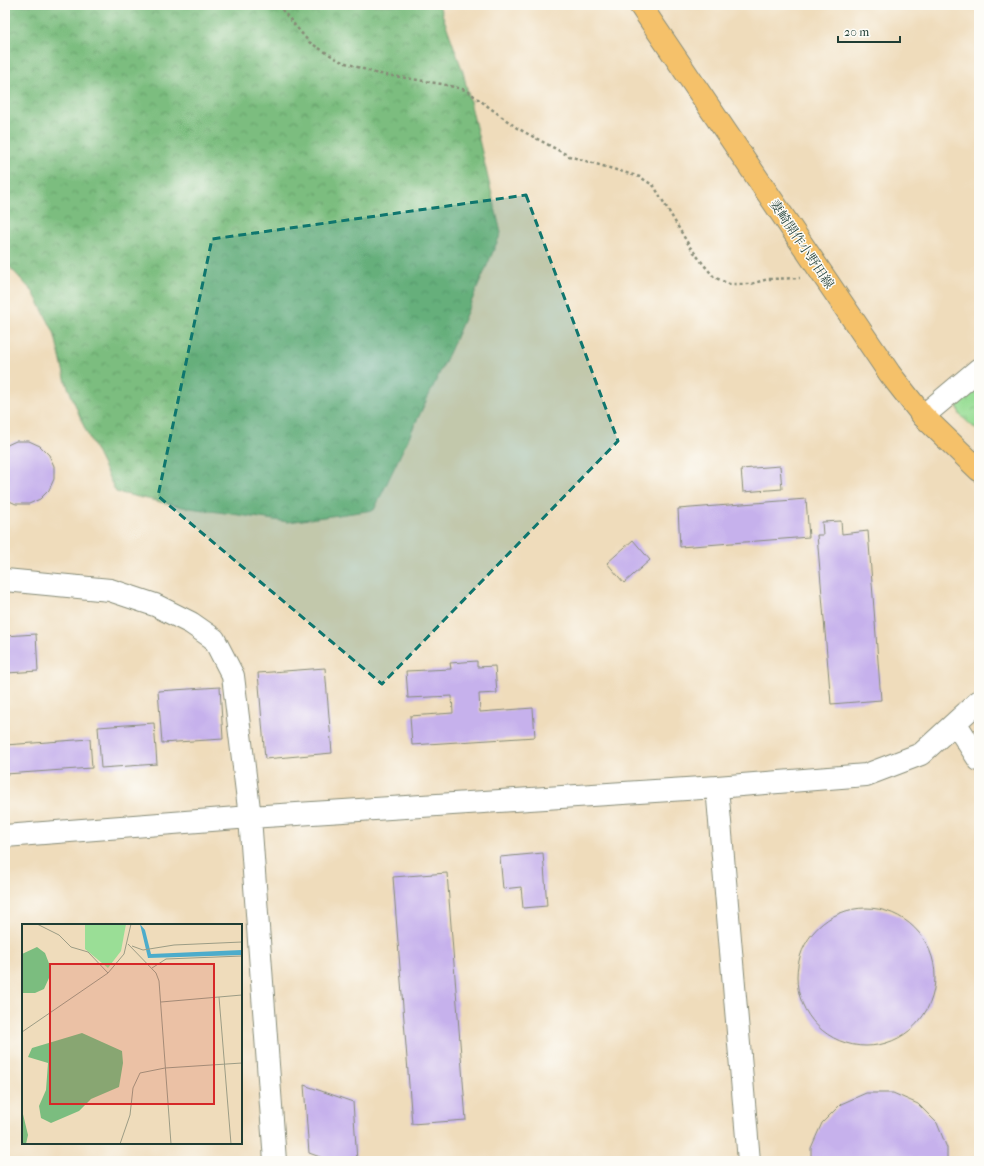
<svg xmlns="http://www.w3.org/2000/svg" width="984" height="1166" font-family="'IM FELL French Canon','Noto Serif JP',serif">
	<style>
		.forest { fill: url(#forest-crowns); stroke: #4d7d5a }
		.park { fill: url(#park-crowns); stroke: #5c8e65 }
		.building { fill: #c6b1ec }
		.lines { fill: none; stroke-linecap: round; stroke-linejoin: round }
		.minor-casing { stroke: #878c78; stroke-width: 24 }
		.major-casing { stroke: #878c78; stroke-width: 24 }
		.path { stroke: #878c78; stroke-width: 2.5; stroke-dasharray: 3 3; stroke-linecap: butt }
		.minor { stroke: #fff; stroke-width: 22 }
		.major { stroke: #f5c16b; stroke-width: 22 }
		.marked { fill: #0f766e; fill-opacity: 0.2; stroke: #0f766e; stroke-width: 3; stroke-dasharray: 8 5; stroke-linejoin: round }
		.labels { text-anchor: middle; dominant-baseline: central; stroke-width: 3; stroke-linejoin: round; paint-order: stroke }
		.street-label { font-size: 13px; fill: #1f3d34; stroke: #fdfcf7 }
		.inset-road { fill: none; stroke: #9c9c85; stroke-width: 1 }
		.view { fill: #d62828; fill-opacity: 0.15; stroke: #d62828; stroke-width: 2 }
		.inset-edge { fill: none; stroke: #1f3d34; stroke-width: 2 }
	</style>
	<defs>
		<pattern id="forest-crowns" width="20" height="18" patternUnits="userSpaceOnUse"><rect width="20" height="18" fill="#7bbd7f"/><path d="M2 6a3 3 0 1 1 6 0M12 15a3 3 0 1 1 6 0" fill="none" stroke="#649b69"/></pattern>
		<pattern id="park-crowns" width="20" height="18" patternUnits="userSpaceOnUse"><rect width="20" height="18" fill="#9ade96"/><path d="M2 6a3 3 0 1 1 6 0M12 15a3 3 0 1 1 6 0" fill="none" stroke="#84bf82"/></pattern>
	</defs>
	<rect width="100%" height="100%" fill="#fdfcf7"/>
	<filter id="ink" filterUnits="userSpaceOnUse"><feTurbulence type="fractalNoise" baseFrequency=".025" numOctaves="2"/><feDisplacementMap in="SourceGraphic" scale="8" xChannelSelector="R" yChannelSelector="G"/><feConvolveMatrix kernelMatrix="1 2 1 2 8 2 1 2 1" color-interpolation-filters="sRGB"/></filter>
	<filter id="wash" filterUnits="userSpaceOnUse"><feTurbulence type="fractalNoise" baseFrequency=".012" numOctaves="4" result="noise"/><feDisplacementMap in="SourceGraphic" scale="16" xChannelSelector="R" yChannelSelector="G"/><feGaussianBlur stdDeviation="0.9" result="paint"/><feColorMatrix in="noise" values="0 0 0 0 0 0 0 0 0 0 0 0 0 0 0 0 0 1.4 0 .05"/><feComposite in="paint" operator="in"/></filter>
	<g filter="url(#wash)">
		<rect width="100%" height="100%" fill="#efdcbb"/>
		<path class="forest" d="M5,5H439L463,72L501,233L451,349L374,510L288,522L183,507L116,492L85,429L66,382L54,332L33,292L5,262Z"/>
		<path class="park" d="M979,383V432L960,415L957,404Z"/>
		<g id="blocks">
			<path class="building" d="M16,441H29L40,446L49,455L54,466V479L49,490L40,499L29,504H16L5,499V446Z
				M780,466L782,489L743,492L741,469Z
				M806,499L809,537L680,547L678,509Z
				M841,521L842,534L868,531L881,700L831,704L817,535H823L822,522Z
				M633,540L650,560L624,583L607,563Z
				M36,634L38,671L7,673L5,636Z
				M477,661V667L495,666L497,693L479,694L480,712L533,708L535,737L412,745L410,716L453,713L452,696L408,698L406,671L451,669L450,663Z
				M325,668L332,753L265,759L258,673Z
				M220,687L223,739L162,743L158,691Z
				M154,723L157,764L101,768L98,727Z
				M90,739L92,768L6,774L5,745Z
				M543,853L547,906L523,908L521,887L503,889L500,857Z
				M447,873L466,1120L412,1124L393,877Z
				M797 977a69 69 0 1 1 138 0a69 69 0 1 1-138 0Z
				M304,1085L353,1102L357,1161H331L309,1153Z
				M866,1093H893L918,1104L937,1123L947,1148V1161H811V1148L822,1123L841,1104Z"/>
		</g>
	</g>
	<g filter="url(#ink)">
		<use href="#blocks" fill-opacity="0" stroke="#878c78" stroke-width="1"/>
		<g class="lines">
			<defs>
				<path id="minor" d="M923,416L979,369
					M5,580L110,590L155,605L191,623L214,639L233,676L250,817L275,1161
					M956,724L979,760
					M717,787L749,1161
					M5,836L250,817L717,787L866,775L921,754L979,701"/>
				<path id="major" d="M640,5L890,374L923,416L979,470"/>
			</defs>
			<use href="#minor" class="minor-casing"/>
			<use href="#major" class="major-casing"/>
			<path class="path" d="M278,5L309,42L340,61L375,73L442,84L466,90L517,128L569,156L640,177L654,186L690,247L704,265L714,277L729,284H751L768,279L800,278"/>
			<use href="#minor" class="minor"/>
			<use href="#major" class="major"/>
		</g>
	</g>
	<path class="marked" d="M526,195L618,441L382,684L158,496L212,239Z"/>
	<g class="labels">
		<g class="street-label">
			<text transform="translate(802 244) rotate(56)">妻崎開作小野田線</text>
		</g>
	</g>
	<g transform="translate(22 924)">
		<rect width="220" height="220" fill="#efdcbb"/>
		<path d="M15,23L23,29L28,42L27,54L22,65L13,69H0V30ZM60,109L100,127L101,139L97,163L69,175L57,187L29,199L19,194L17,182L24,166L26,139L6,133L10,124ZM0,186L6,211L4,220H0Z" fill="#7bbd7f"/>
		<path d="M63,0H104L99,27L86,44L63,25Z" fill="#9ade96"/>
		<path d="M118,0L123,6L129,30L220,26V31L126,34Z" fill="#4caccb"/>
		<path class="inset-road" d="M15,0L37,11L49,23L66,28L86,49M106,20L134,49L137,57L149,220M110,22L121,26L152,21L220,18M130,44L144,35L220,32M197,73L209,220M139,78L220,71M0,108L86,49L102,30L109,0M98,220L108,191L111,164L118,149L143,144L220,139"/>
		<path class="view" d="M28,40H192V180H28Z"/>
		<rect width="220" height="220" class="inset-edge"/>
	</g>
	<rect width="984" height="1166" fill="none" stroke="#fdfcf7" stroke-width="20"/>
	<path d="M838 36v6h62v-6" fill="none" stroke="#1f3d34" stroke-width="2"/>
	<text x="844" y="36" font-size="12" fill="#1f3d34" stroke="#fdfcf7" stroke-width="3" paint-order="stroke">20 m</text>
</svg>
